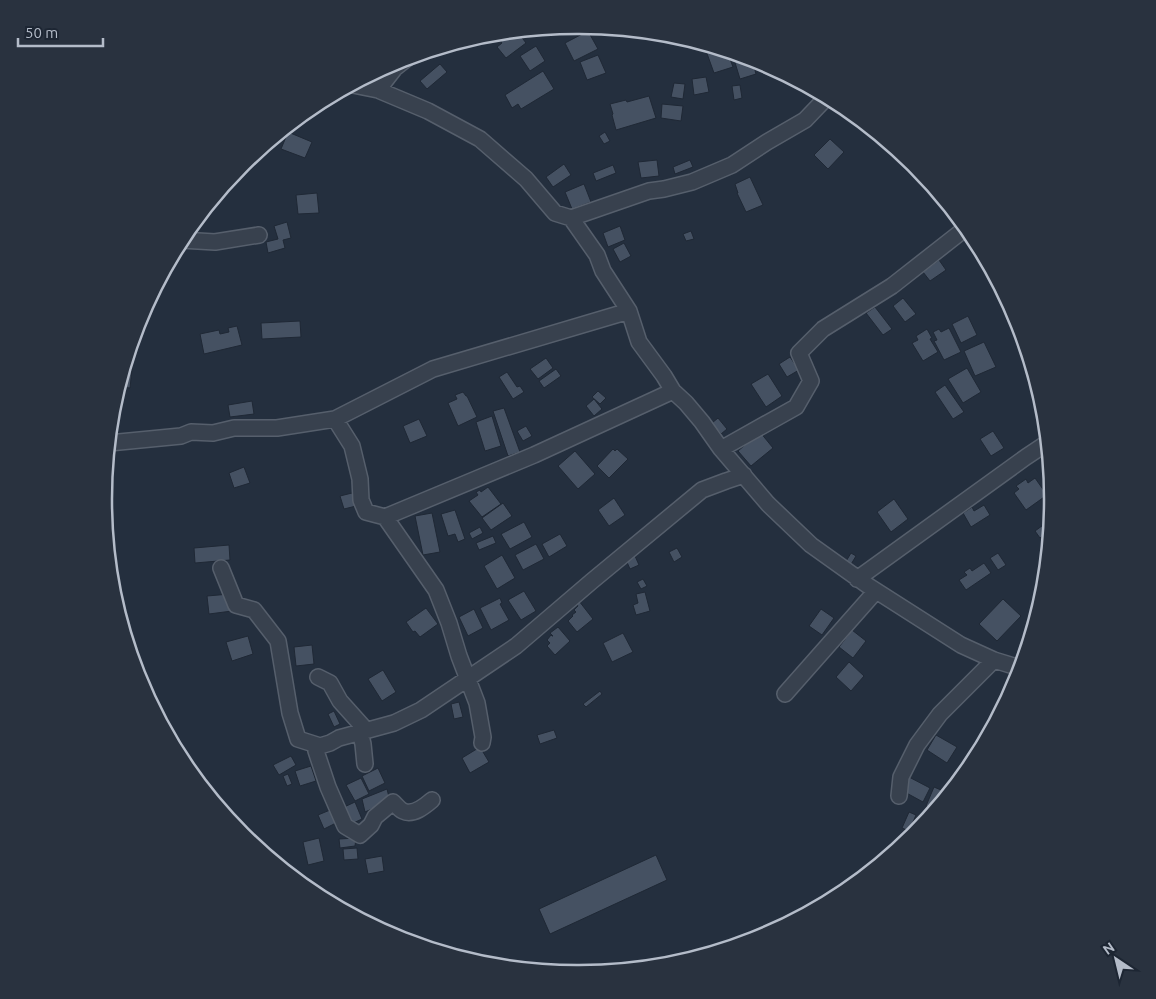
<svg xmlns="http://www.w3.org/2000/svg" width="1156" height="999" font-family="Ubuntu,sans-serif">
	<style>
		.building { fill: #455162; stroke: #1f2835 }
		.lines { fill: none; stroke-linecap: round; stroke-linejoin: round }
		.minor-casing { stroke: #565f6c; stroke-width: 18 }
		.minor { stroke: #38414e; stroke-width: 15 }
		.rim { fill: none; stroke: #b4bcc9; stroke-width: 2.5 }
	</style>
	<rect width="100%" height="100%" fill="#242f3e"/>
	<path class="building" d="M517,31L526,43L506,58L497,47L502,43L497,36L502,33Z
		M588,31L598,49L574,61L565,43Z
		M536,46L545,61L530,71L520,56Z
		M711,46L727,51L733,67L714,73L705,48Z
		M598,55L606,73L587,80L580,62Z
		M739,55L752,59L756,74L740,79L733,56Z
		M440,64L447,72L427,89L420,81Z
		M543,71L554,89L521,109L518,104L512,108L505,95Z
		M706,77L709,92L694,95L692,79Z
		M674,83L685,84L683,99L671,97Z
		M740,85L742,98L734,100L732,86Z
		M649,96L656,118L616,130L612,115L613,114L610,104L626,100L627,102Z
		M662,104L683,106L681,121L661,118Z
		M288,132L312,142L305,158L281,149Z
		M605,132L610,141L604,144L599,136Z
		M830,139L844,152L828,169L814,155Z
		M657,160L659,176L641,178L638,162Z
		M690,160L693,167L675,174L673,167Z
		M564,164L571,175L553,187L546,177Z
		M613,165L616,173L596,181L593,173Z
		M750,177L763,205L746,212L737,193H738L735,184Z
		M584,184L591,202L572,209L565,192Z
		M317,193L319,213L298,214L296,195Z
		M287,222L291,238L283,240L285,248L268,253L266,242L278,239L274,226Z
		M620,226L625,240L608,247L603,233Z
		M691,231L694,239L686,241L683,234Z
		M624,243L631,256L620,262L613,249Z
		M939,260L946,270L930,281L923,272Z
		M903,298L916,314L905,322L893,306Z
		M875,307L892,329L883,335L866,313Z
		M968,316L977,335L961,343L952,324Z
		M300,321L301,337L262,339L261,323Z
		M237,326L242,345L204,354L200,334L219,330L220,334L229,332L228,328Z
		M949,328L961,352L944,360L934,341L937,340L933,332L939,329L941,332Z
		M927,329L932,338L930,339L938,352L923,361L912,343L918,340L916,336Z
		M984,342L996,367L975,376L964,351Z
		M790,357L799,370L787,377L779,364Z
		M546,358L553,368L538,379L530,369Z
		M967,368L981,392L963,403L948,379Z
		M124,369H132L130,388L119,387Z
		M556,369L561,376L544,388L539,381Z
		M507,372L517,387L520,386L524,392L513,399L499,377Z
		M768,374L782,396L766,407L751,384Z
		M945,385L964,412L953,419L935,392Z
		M598,391L606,398L600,404L592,397Z
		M463,392L466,396H467L477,417L458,426L448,403L457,399L455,395Z
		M594,399L602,409L594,416L586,406Z
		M252,401L254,414L230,417L228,405Z
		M504,408L520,452L508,456L493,411Z
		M492,416L501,446L485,451L476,422Z
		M718,418L727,429L721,434L712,423Z
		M419,419L427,436L410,443L403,426Z
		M526,426L532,436L523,441L517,431Z
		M993,431L1004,448L991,456L980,439Z
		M760,432L773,448L751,466L738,451Z
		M613,449L615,451L617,449L628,459L609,478L597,466Z
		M575,451L595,474L578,489L558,466Z
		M244,467L250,483L234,488L229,473Z
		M1035,478L1047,495L1026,510L1014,493L1019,489L1016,486L1026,479L1028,483Z
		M488,487L501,504L482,517L469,501L478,495L476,492L480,490L481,492Z
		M352,493L356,506L344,509L340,496Z
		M614,498L625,515L609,526L598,510Z
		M894,499L908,519L891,532L877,512Z
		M503,503L512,516L491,530L482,518Z
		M984,505L990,515L971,527L963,513L972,507L974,511Z
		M455,510L465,539L458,542L455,534L448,536L441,514Z
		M432,513L440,552L423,555L415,516Z
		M1050,520L1049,531L1040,538L1035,531Z
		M524,522L532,537L510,549L501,534Z
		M480,527L483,533L472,539L469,533Z
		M560,534L567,546L549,557L542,544Z
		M493,536L496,543L479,550L476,543Z
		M536,544L544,559L523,570L515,555Z
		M229,545L230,560L195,563L194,548Z
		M677,548L682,557L674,562L669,552Z
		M851,553L856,556L850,566L845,563Z
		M998,553L1006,565L998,570L990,558Z
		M502,555L515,578L497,589L484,566Z
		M635,556L639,565L630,569L626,560Z
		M984,563L991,573L966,590L959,580L967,575L964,572L970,568L972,571Z
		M643,579L647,586L641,589L637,582Z
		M524,591L536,611L521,620L508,600Z
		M645,592L650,611L636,615L633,605L638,603L636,594Z
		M230,594L232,611L209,614L207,596Z
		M500,598L502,603L500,604L509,620L491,630L480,608Z
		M1003,599L1021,616L997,641L979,624Z
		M579,601L593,619L577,632L568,621L573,616L572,615L576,612L574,610L578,606L576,603Z
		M426,608L438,624L420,637L415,631L413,632L406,622Z
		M474,609L483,628L468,636L459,617Z
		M821,609L834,618L822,635L809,626Z
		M558,627L570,641L555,655L547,646L550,643L547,640L551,635L552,636H553L550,633Z
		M852,630L866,641L853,658L839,647Z
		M623,633L633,652L612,662L603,643Z
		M248,636L253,654L232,661L226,642Z
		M312,645L314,664L296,666L294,647Z
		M849,662L864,676L851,691L836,677Z
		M383,670L396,692L382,701L368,679Z
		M600,691L602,694L586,707L583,704Z
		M459,702L463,717L454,719L451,704Z
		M334,711L340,724L334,727L328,714Z
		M554,730L557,738L540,744L537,735Z
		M936,735L957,747L947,763L927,750Z
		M480,747L489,762L470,773L462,758Z
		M291,756L296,765L279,775L273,765Z
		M311,766L316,781L300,786L295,771Z
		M378,768L385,783L369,791L362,776Z
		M288,774L292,784L287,786L283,776Z
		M909,777L930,788L923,802L901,790Z
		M361,778L369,794L355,801L346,785Z
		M934,787L948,793L934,810L926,806Z
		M387,789L390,801L365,812L362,799Z
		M355,802L362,819L349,825L342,808Z
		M330,810L336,823L324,829L318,815Z
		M909,812L916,815L909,831L902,828Z
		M917,823L922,825L914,835L913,834Z
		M319,838L324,861L308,865L303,842Z
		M356,838L355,846L340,848L339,839Z
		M357,848L358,859L344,860L343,849Z
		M656,855L667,880L550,934L539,909Z
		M382,856L384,871L368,874L365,859Z"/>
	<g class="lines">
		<defs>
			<path id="minor" d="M353,85L378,90L428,111L480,139L526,179L555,213L571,218L649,191L664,189L692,182L732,165L767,142L805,120L827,97
				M378,90L395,68L409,57
				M571,218L597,255L603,271L629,311L639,342L664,376L673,391L686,403L702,422L721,449L768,504L811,545L867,585L961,645L994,660L1020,668
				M181,240L215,242L259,235
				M335,419L352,446L360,479L361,500L366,512L385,517L436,590L449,623L459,656L477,703L483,737L482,743
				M109,443L181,436L191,432L213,433L234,428H277L335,419L433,369L629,311
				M721,449L796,407L811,381L799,353L823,329L892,286L966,228
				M385,517L534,455L673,391
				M221,568L236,605L254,610L278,641L290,713L298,739L320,746
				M857,579L1026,457L1047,443
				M318,677L330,683L340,701L366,730
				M785,694L876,591
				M360,732L363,744L365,764
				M899,796L901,777L917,745L940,714L994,660
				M432,800C425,806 413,816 403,811C399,809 396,805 393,802L375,817L371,825L360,835L345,826L328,787L316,751L320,746L330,743L339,738L394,723L421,710L516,646L592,581L702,490L726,481L744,475"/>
		</defs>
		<use href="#minor" class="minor-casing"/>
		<use href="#minor" class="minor"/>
	</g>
	<path d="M0 0H1156V999H0ZM577 34H579A465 465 0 0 1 1044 499V500A465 465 0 0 1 579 965H577A465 465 0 0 1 112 500V499A465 465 0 0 1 577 34Z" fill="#29323f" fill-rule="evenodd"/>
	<path class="rim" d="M577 34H579A465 465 0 0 1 1044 499V500A465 465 0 0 1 579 965H577A465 465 0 0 1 112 500V499A465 465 0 0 1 577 34Z"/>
	<g transform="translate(1116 959) rotate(325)" stroke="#1d2633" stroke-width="4" paint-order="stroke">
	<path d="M0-4L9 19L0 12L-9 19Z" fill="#b4bcc9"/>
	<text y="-8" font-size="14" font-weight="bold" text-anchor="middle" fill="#b4bcc9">N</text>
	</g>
	<path d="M18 38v8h85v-8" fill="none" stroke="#b4bcc9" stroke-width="2.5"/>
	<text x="25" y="38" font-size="15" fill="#b4bcc9" stroke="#1d2633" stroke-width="4" paint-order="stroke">50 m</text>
</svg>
